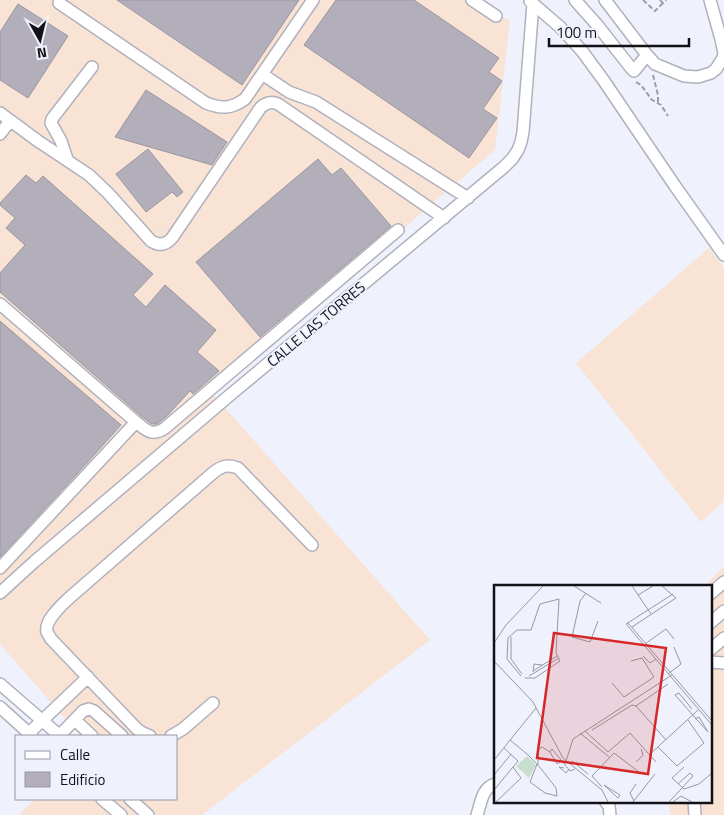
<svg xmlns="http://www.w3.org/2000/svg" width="724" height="815" font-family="'Titillium Web',sans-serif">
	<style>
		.industrial { fill: #f8e3d5 }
		.building { fill: #b3afba; stroke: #9a96a1 }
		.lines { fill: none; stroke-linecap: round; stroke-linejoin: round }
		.minor-casing { stroke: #b0b1bd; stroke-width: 14 }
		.path { stroke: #9c9da6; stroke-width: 2; stroke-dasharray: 5 2.5; stroke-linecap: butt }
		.minor { stroke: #fff; stroke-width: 11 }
		.labels { text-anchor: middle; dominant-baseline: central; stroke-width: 4; stroke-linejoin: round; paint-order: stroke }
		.street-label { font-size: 15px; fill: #121216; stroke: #eff1fd }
		.inset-road { fill: none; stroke: #9798a1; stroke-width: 1 }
		.view { fill: #d62828; fill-opacity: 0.15; stroke: #d62828; stroke-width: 2.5 }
		.inset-edge { fill: none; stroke: #121216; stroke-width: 2.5 }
	</style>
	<rect width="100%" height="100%" fill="#eff1fd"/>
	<path class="industrial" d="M0,0H478L510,21L495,150L212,393L430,640L202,815H19L35,799H176V736H80L0,644Z
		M709,248L724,268V501L701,522L576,363Z
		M724,567V815H670L669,801H710V586H704Z"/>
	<path class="building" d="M117,0H299L242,85Z
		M336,0H414L499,58L489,72L502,81L483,109L497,118L469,158L304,45Z
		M18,4L68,36L28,98L0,80V32Z
		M146,90L227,142L212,165L115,137Z
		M148,149L183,192L177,197L172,192L146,212L116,174Z
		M318,159L332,175L341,168L391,226L260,337L196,262Z
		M26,175L36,183L43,176L153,274L133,295L146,307L165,285L216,330L197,352L219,371L193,394L190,391L166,417L157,424H152L141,416L0,292V273L25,245L6,228L15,218L0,205V203Z
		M0,321L121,425L76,475L0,557Z"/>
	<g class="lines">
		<defs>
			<path id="minor" d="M472,0L496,16
				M575,0L598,26L631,68L634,71L647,55L655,64L684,76L698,77L711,73L716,69L723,58L724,53L721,39L710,0
				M605,0L647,55
				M530,1L560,27L582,51L604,81L675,186L724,255
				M59,3L206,103C222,109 231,109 245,99L313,0
				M262,74L289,92L316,102L468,198
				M0,113L38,141L89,175L108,193L151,241C159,246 166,245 172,238L261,107C267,103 271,101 278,104L444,218
				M0,134L10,121
				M67,159L61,141L51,123L52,119L92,67
				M0,304L136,422C146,430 152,437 165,428L398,230
				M0,568L136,422
				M0,593L34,562L230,395L504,167L512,159L518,150L521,142L523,132L533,3
				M710,594L724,582
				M710,623L724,611
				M710,650L724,638
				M710,662L724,663
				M0,684L60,736
				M0,707L32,736
				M75,720L92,736
				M29,733L88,677
				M59,736L83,711L89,709L94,711L122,736
				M150,736L143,733L137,729L51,639C50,637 48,634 47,632C44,621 61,606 68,599L214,472C222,466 228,464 238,468L312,545
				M171,736L183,729L213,703
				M102,799L121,815
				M130,799L148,815
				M605,801L609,806L610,815
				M694,801L695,815
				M477,815C481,803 482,788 495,784"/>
		</defs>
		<use href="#minor" class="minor-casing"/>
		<path class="path" d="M643,0L655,11L663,3
			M660,0L663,3L666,0
			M653,75L658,95V102
			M636,82L641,85L652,100L661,105L668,116"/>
		<use href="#minor" class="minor"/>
	</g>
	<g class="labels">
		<g class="street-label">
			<text transform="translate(316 324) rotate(-40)">CALLE LAS TORRES</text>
		</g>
	</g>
	<g transform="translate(494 585)">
		<rect width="218" height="218" fill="#eff1fd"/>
		<path d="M33,171L42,180L35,193L22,181Z" fill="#c8decf"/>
		<path class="inset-road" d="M80,1L107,18M138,1L157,29M92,8L86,16L78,52L96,57L104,36M179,9L132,39L218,140M144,10L159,1M134,38L218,136M138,42L182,13L168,1M17,52V74L28,89M0,58L12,40L49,1M151,59L172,44L180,54M149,71L156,78L162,74M0,76L39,117L69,173L108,205L114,217M39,86L63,71M39,87L40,79L48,80M174,89L187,79L180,62M27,91L13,74L14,53L23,45H37L46,19L65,14L62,68L66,76L41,93H31M35,91L65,73M118,98L130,112L160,92L148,73L137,76M142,121L172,155M198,124L185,108L181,110L214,147M201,134L205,132L214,147M98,145L138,120L142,121L174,99M91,146L114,167L136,148L162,177M86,148L115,172M16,155L33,169L43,179L48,185L62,203L63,211L51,208L36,197L43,179M164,162L183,181L210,158L194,135M56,167L63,179L66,177M155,170L204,125M0,175L42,123M72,176L79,154L178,90M78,176L94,189M142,177L149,170L147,164M44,180V165L48,162L56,167L58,164L76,186L81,184M190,182L178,193L190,204L205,199L218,188M70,183L65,182L72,188L75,184M0,190L17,169M110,200L124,213L126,210M110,200L126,210M108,202L98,191L120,168L145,187M0,205L24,176L10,163M140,216L136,208L142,199M2,217L27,193L19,182M139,217L161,189M175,217L199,191L196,188L184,199M179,217L187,211L198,217"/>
		<path class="view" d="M60,48L172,63L154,189L43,173Z"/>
		<rect width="218" height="218" class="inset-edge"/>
	</g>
	<rect x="15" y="735" width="162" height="65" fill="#eff1fd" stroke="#9798a1"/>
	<rect x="25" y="751" width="25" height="8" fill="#ffffff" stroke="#9798a1"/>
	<text x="60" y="760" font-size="15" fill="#121216">Calle</text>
	<rect x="25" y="772" width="25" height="15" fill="#b3afba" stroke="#9798a1"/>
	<text x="60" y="785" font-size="15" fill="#121216">Edificio</text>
	<g transform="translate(40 40) rotate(172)" stroke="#eff1fd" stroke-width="4" paint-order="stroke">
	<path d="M0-4L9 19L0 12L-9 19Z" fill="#121216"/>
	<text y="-8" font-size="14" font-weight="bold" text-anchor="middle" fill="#121216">N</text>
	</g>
	<path d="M549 38v8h140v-8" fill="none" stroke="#121216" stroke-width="2.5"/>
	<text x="556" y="38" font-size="15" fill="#121216" stroke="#eff1fd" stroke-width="4" paint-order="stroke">100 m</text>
</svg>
